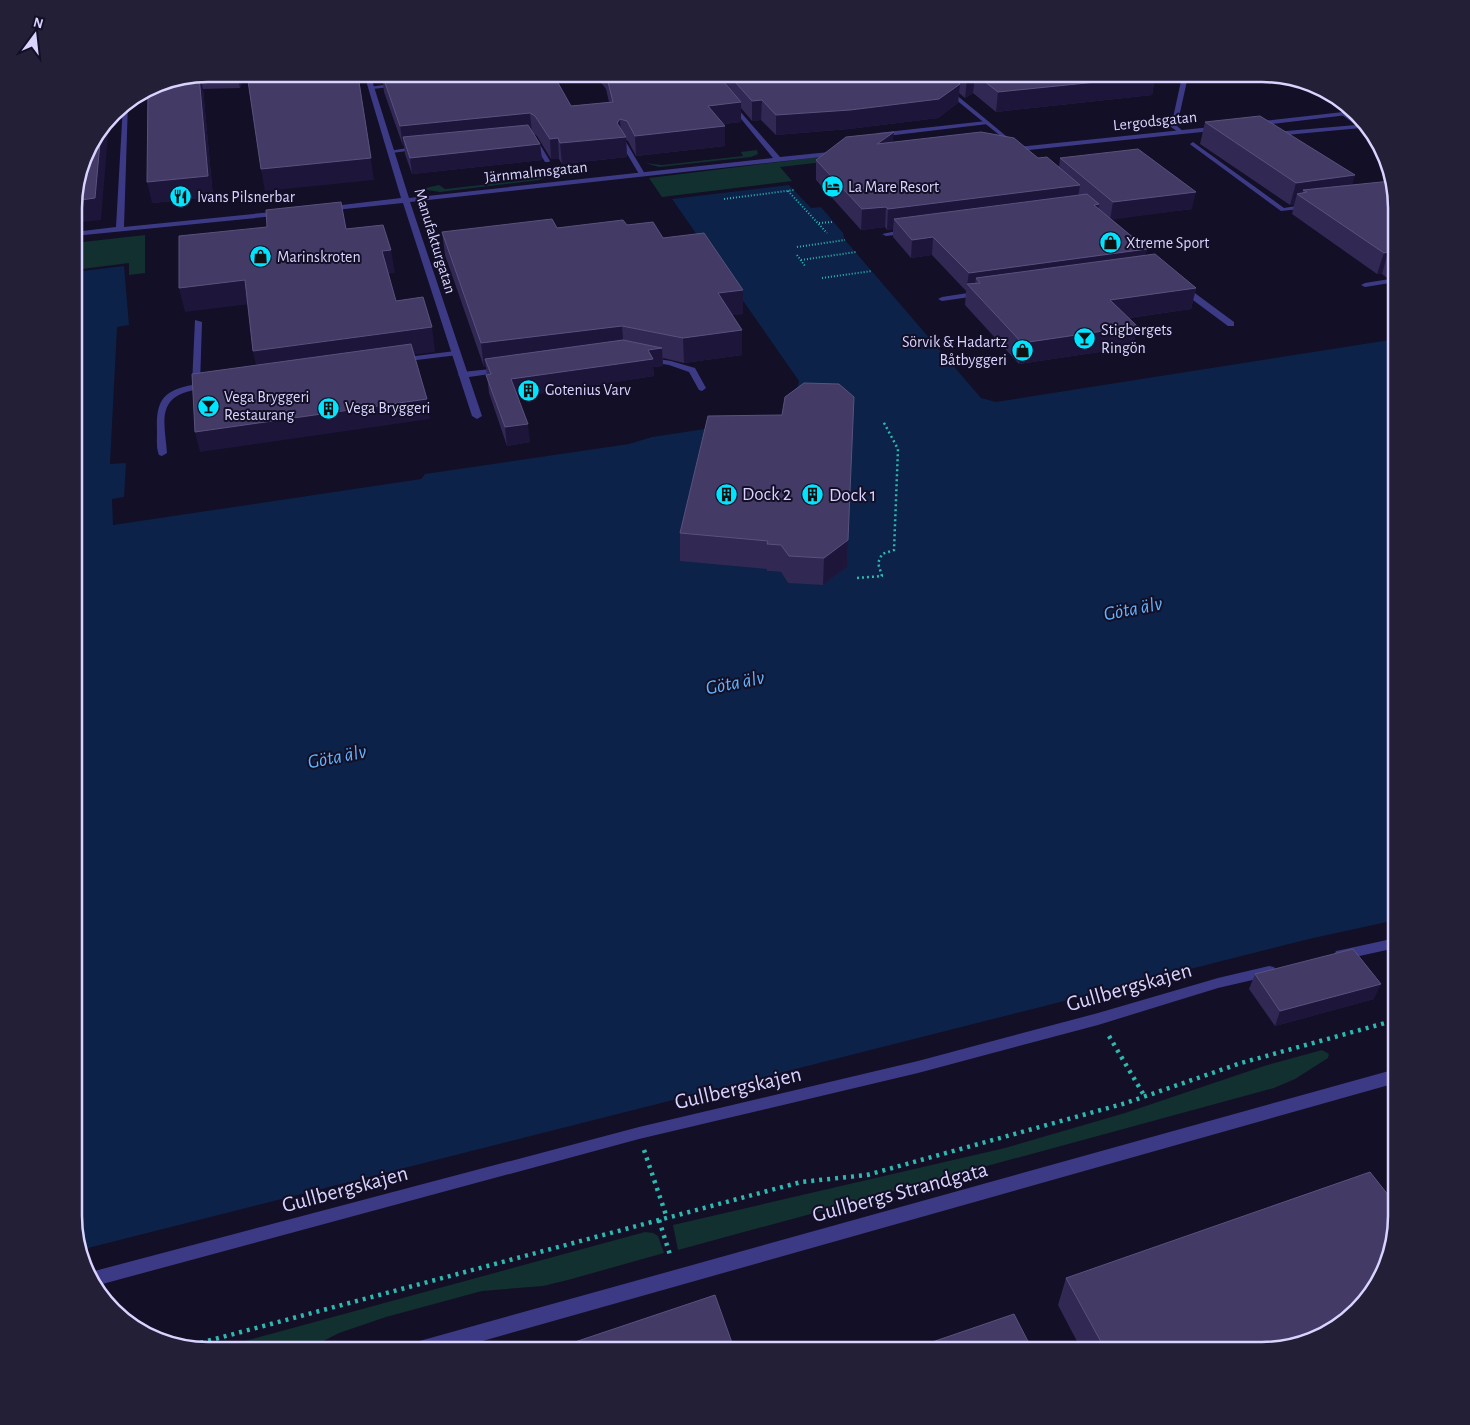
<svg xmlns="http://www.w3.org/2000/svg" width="1470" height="1425" font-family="'Alegreya Sans',sans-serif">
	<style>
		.green { fill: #12302f }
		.water { fill: #0c2248; fill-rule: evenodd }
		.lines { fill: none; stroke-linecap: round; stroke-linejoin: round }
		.path-far2 { stroke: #2fb8b0; stroke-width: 2; stroke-dasharray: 1 2; stroke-linecap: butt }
		.path-far1 { stroke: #2fb8b0; stroke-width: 2.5; stroke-dasharray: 2 3; stroke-linecap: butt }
		.path { stroke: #2fb8b0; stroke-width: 4.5; stroke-dasharray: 3 5; stroke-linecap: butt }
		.service { fill: #3d3a85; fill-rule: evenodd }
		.minor { fill: #3d3a85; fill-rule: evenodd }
		.tertiary { fill: #3d3a85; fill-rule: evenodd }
		.wall { fill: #312854 }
		.shaded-wall { fill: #1d163a }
		.building { fill: #433a66; stroke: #5a527e }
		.labels { text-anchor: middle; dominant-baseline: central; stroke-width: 4; stroke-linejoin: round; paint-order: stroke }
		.far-street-label { font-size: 16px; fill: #d9d4ff; stroke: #130f26 }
		.far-poi-label { font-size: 16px; fill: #d9d4ff; stroke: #130f26; text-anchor: start }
		.poi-label { font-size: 19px; fill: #d9d4ff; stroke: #130f26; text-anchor: start }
		.water-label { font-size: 20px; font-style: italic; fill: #62b6ff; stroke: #130f26 }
		.near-street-label { font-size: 22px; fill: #d9d4ff; stroke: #130f26 }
		.rim { fill: none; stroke: #d9d4ff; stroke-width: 2.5 }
	</style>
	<rect width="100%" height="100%" fill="#130f26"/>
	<path class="green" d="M757,150L758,154L751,157L659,167L645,163L662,165L743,156L741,152Z
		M836,155L841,160L780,167L792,181L662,197L649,178Z
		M539,174H545V177L539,180L440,192L421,189L439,185L445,189L536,179Z
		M145,235V273L129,275V263L74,270V243Z
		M1322,1050L1329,1054L1328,1058L1295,1079L1274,1088L678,1250L673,1225L1005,1148L1125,1113L1264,1066Z
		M645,1232L653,1233L658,1236L664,1253L568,1280L543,1286L482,1291L386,1317L339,1333L304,1351H208Z"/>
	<path class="water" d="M789,185L811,208L821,207L843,233L845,240L981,398L996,402L1396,339V920L1309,939L80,1250L74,1217V272L124,266L129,325L117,327L110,464L126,463L124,497L112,499L113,525L421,479L425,474L629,444L652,437L791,416L799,381L672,199ZM847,567L788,583L781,572L767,571Z"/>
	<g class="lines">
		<path class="path-far2" d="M788,191L827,233
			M724,199L794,190
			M819,223L832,222
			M797,247L845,240
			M797,255L805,266
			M801,260L856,252
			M822,278L872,271"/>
		<path class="path-far1" d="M857,578L882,576L878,563L882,554L894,550L898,449L883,421"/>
		<path class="path" d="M1109,1036L1145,1097
			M644,1150L667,1218
			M659,1220L671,1258
			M185,1347L801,1182L867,1175L1126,1103L1241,1063L1396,1020"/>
		<path class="service" d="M1184,79L1187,81L1177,126L1184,132L1181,134L1171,127L1181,81Z
			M398,83L400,86L372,89L369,87Z
			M1344,112L1367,126L1371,133L1361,128L1275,136L1272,134L1275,132L1356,125L1342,115L1341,114Z
			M986,121L989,123L988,124L878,137L875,135L878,133Z
			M532,138H536L550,161L549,162H545L531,139Z
			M621,141L626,142L645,174L644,175L639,174L620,142Z
			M1193,142L1284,208L1308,204L1311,206L1308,208L1281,211L1191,145L1190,144Z
			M420,146L423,148L422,149L392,153L389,151Z
			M907,229L911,231L910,233L886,236L882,234Z
			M1396,278V282L1365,287L1361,285L1365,283Z
			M981,291H984V295L942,301L938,299L942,297Z
			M195,320L202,322L200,384L208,382L212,385C206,389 197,389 190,391C156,399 165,425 167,453L162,456L159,455C156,448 157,439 157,432C156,401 162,391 192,385Z
			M455,351H458V355L400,362L396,360L400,358Z
			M645,357L671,361L695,368L706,388L702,391L699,390L689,372L669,365L645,361Z
			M501,368H504V372L462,378L458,375L462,372Z
			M1396,938V948L1341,960L1336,959L1334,955L1336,951L1341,950Z
			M1269,966L1274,967L1276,971L1274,975L1218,988L1098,1025L918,1073L639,1139L95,1286L87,1273L639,1127L918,1061L1098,1013L1218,978Z"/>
		<path class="minor" d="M364,74H370L409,198L773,158L729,104V102L731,101L780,157L839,151L843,153L839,155L410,202L482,416L477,419L472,416L403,203L325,211L321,209L325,207L401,198Z
			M944,88H948L1017,145L1018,147L1221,126L1224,128L1221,130L1019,151L944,90Z
			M128,102L124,227L282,211L286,213L285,215L74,236V232L116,227L123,105Z
			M1352,111L1356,114L1255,126L1252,124L1255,122Z
			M1178,285H1184L1234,322V326H1228L1178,289Z"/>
		<path class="tertiary" d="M1396,1069V1083L447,1351H407L409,1345L416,1342Z"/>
	</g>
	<path class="wall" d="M208,74H246L240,88L203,89L213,197L152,203L157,84Z
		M382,74L571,106L609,102L606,89L594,74H1161L1155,77L1152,95L996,112L973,93L965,98L959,93L958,103L938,118L849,129L776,135L761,120L752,121L741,108V122L724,124L725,146L636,156L628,141L626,140L627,157L562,164L559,159H551L537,136L534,134L540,144L542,160L412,174L405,154L404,146H403L384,92Z
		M1305,83L1321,88L1343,104L1341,105Z
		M1205,122L1352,185L1396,208V277L1387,278L1382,274H1377L1292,214L1294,205H1290L1200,144Z
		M893,142L1038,158L1059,167L1060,158L1192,209L1111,219L1147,249L1145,255L1196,288L1191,309L1129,318L1137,326L1133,347L1019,364L965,305L966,291L932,255L911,258L893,237V229L887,230L885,227L861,230L816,180V160Z
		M627,225L663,238L743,290V314L732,315L742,330V355L684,363L663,358V366L653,367L654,376L517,397L530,442L507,446L489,393L486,367H484L445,255L442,232Z
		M680,533L848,540L847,567L823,585L788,583L781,572L767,571V569L680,561Z
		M1255,974L1374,999L1275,1026L1249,989Z
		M1389,1196L1262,1351H1082L1058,1305L1066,1278Z"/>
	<path class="shaded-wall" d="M237,74H246L240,88Z
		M975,74L973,93L965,98L967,79Z
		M1134,74H1161L1155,77L1152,95L996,112L998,92Z
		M200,75L203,89L213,197L152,203L147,182Z
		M359,82L374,180L265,191L261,169Z
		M960,84L958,103L938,118L849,129L776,135V115Z
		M762,100L761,120L752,121V101Z
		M741,102V122L708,126V106Z
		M530,113L532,133L403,137L404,146H403L400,126Z
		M620,119L621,137H626L627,157L562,164L560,143L617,123Z
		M106,125L108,135L101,220L74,223V201L101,131Z
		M725,126V146L636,156L635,136Z
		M894,132L892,151L877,144Z
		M558,138L559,159H551L550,139Z
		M540,144L542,160L412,174L410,158Z
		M1355,175L1349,197L1307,192L1303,190L1302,197L1297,194L1294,205H1290L1296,183Z
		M1080,185L1077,205L894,219L893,229L887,230L888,209Z
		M1196,192L1192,209L1110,220L1113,202Z
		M1099,204L1096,221L1094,205Z
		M886,207L885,227L861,230L862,209Z
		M933,237L932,255L911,258L912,240Z
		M1147,249L1143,267L980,283L976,278L974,291L967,285L969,273Z
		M391,250L395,273L386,274L382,251Z
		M1388,252L1382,274H1377L1384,253Z
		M245,280L250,304L185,312L179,288Z
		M1196,288L1191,309L1106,321L1110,300Z
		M743,290V314L718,317V293Z
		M622,326L624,350L485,359L486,367H484L481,343Z
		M1137,326L1133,347L1019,364L1022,343Z
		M432,327L435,352L258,375L253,351Z
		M742,330V355L684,363L683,338Z
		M662,348L663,366L653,367L654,376L513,398L511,379L648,350Z
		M427,399L430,419L200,452L195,432Z
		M528,424L530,442L507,446L505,427Z
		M848,540L847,567L823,585L824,558Z
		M1381,984L1374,999L1275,1026L1280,1011Z"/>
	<path class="building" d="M247,74H356L359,82L371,158L261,169Z
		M382,74H553L571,106L613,102L606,74H717L741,102L708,106L725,126L635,136L627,121L620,119L617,123L626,137L560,143L558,138L550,139L535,116L530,113L400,126Z
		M728,74H947L960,84L939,99L850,110L776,115L762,100L752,101Z
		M961,74H975L967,79Z
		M975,74H1150L1155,76L998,92Z
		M199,76L208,176L147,182L148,90L157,84Z
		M1260,116L1355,175L1296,183L1205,122Z
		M528,125L540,144L410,158L403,137Z
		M101,131L95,198L74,201L88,149Z
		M894,132L877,144L981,132L1014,138L1038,158L1047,157L1080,185L888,209L886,207L862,209L816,160L846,137Z
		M1138,149L1196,192L1113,202L1060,158Z
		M1391,181L1396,208V256H1394L1388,252L1384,253L1297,194L1307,192L1303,190Z
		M1087,194L1099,204L1094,205L1147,249L969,273L933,237L912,240L894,219Z
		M341,202L346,229L383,225L391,250L382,251L396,301L423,297L432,327L253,351L245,280L179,288V236L267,227L266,210Z
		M552,219L557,228L623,220L627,225L653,222L663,238L704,233L743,290L718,293L742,330L683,338L622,326L481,343L442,232Z
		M1155,254L1196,288L1110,300L1137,326L1022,343L967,284L980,283L976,278Z
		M623,340L662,348L648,350L653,359L511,379L528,424L505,427L486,375L491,374L485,359Z
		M411,344L427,399L195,432L192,374Z
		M804,383L839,384L854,397L848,540L824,558L789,556L781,545L767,544L768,541L680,533L708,416L782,415L785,397Z
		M1353,949L1381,984L1280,1011L1255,974Z
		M1370,1172L1389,1196L1396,1193V1216L1386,1268L1351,1318L1313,1341L1262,1351H1106L1066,1278Z
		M715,1295L735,1351H548Z
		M1014,1314L1033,1351H906Z"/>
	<defs>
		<symbol id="hotel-disc" viewBox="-11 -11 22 22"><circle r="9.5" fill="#00e5ff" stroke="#130f26"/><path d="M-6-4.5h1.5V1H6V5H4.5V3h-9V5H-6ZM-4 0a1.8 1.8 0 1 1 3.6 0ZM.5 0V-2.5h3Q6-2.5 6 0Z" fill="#111"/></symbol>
		<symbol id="restaurant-disc" viewBox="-11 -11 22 22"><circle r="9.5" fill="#00e5ff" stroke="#130f26"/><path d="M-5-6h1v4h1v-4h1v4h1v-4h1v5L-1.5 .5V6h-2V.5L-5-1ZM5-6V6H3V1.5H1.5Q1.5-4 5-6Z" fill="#111"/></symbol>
		<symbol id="shop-disc" viewBox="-11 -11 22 22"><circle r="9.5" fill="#00e5ff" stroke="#130f26"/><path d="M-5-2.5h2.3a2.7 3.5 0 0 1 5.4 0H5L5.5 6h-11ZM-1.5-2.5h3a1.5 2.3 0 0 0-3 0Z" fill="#111"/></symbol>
		<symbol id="bar-disc" viewBox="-11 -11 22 22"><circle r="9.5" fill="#00e5ff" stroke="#130f26"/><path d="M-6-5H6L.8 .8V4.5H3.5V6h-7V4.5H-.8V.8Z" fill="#111"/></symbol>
		<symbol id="building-disc" viewBox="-11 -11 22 22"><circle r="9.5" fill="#00e5ff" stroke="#130f26"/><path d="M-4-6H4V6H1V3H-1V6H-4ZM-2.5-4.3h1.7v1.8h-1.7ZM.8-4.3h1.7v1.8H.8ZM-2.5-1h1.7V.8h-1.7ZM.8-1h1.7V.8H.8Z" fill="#111"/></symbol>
	</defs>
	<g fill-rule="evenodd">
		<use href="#hotel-disc" x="820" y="174" width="25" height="25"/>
		<use href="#restaurant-disc" x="168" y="184" width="25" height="25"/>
		<use href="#shop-disc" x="1098" y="230" width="25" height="25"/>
		<use href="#shop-disc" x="248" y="244" width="25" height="25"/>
		<use href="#bar-disc" x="1072" y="326" width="25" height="25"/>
		<use href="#shop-disc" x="1010" y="338" width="25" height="25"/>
		<use href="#building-disc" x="516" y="378" width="25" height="25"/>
		<use href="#bar-disc" x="196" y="394" width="25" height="25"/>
		<use href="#building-disc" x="316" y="396" width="25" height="25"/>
		<use href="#building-disc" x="714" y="482" width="25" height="25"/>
		<use href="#building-disc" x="800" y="482" width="25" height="25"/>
	</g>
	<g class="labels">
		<g class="far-street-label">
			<text transform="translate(1155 121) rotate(-6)">Lergodsgatan</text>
			<text transform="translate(536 172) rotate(-6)">Järnmalmsgatan</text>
			<text transform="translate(435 241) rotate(73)">Manufakturgatan</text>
		</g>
		<g class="far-poi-label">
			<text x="848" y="187">La Mare Resort</text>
			<text x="197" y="197">Ivans Pilsnerbar</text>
			<text x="1126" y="243">Xtreme Sport</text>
			<text x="277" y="257">Marinskroten</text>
			<text x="1101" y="330">Stigbergets<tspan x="1101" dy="18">Ringön</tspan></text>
			<text x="1007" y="342" text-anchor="end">Sörvik &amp; Hadartz<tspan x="1007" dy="18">Båtbyggeri</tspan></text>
			<text x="545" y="390">Gotenius Varv</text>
			<text x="224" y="397">Vega Bryggeri<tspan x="224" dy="18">Restaurang</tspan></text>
			<text x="345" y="408">Vega Bryggeri</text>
		</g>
		<g class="poi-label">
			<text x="742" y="494">Dock 2</text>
			<text x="829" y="495">Dock 1</text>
		</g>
		<g class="water-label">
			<text transform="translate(1133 609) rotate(-11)">Göta älv</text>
			<text transform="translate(735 683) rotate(-11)">Göta älv</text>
			<text transform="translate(337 757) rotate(-11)">Göta älv</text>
		</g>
		<g class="near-street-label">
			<text transform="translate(1129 987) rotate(-16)">Gullbergskajen</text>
			<text transform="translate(738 1088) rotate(-13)">Gullbergskajen</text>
			<text transform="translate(345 1189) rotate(-15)">Gullbergskajen</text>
			<text transform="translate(900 1192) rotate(-15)">Gullbergs Strandgata</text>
		</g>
	</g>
	<path d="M0 0H1470V1425H0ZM208 82H1262A126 126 0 0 1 1388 208V1216A126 126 0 0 1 1262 1342H208A126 126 0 0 1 82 1216V208A126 126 0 0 1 208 82Z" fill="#231f37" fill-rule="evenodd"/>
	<path class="rim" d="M208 82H1262A126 126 0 0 1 1388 208V1216A126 126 0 0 1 1262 1342H208A126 126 0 0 1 82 1216V208A126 126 0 0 1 208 82Z"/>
	<g transform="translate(35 35) rotate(15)" stroke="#130f26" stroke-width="4" paint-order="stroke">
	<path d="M0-4L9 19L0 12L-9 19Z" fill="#d9d4ff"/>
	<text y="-8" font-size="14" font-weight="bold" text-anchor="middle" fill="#d9d4ff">N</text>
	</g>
</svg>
